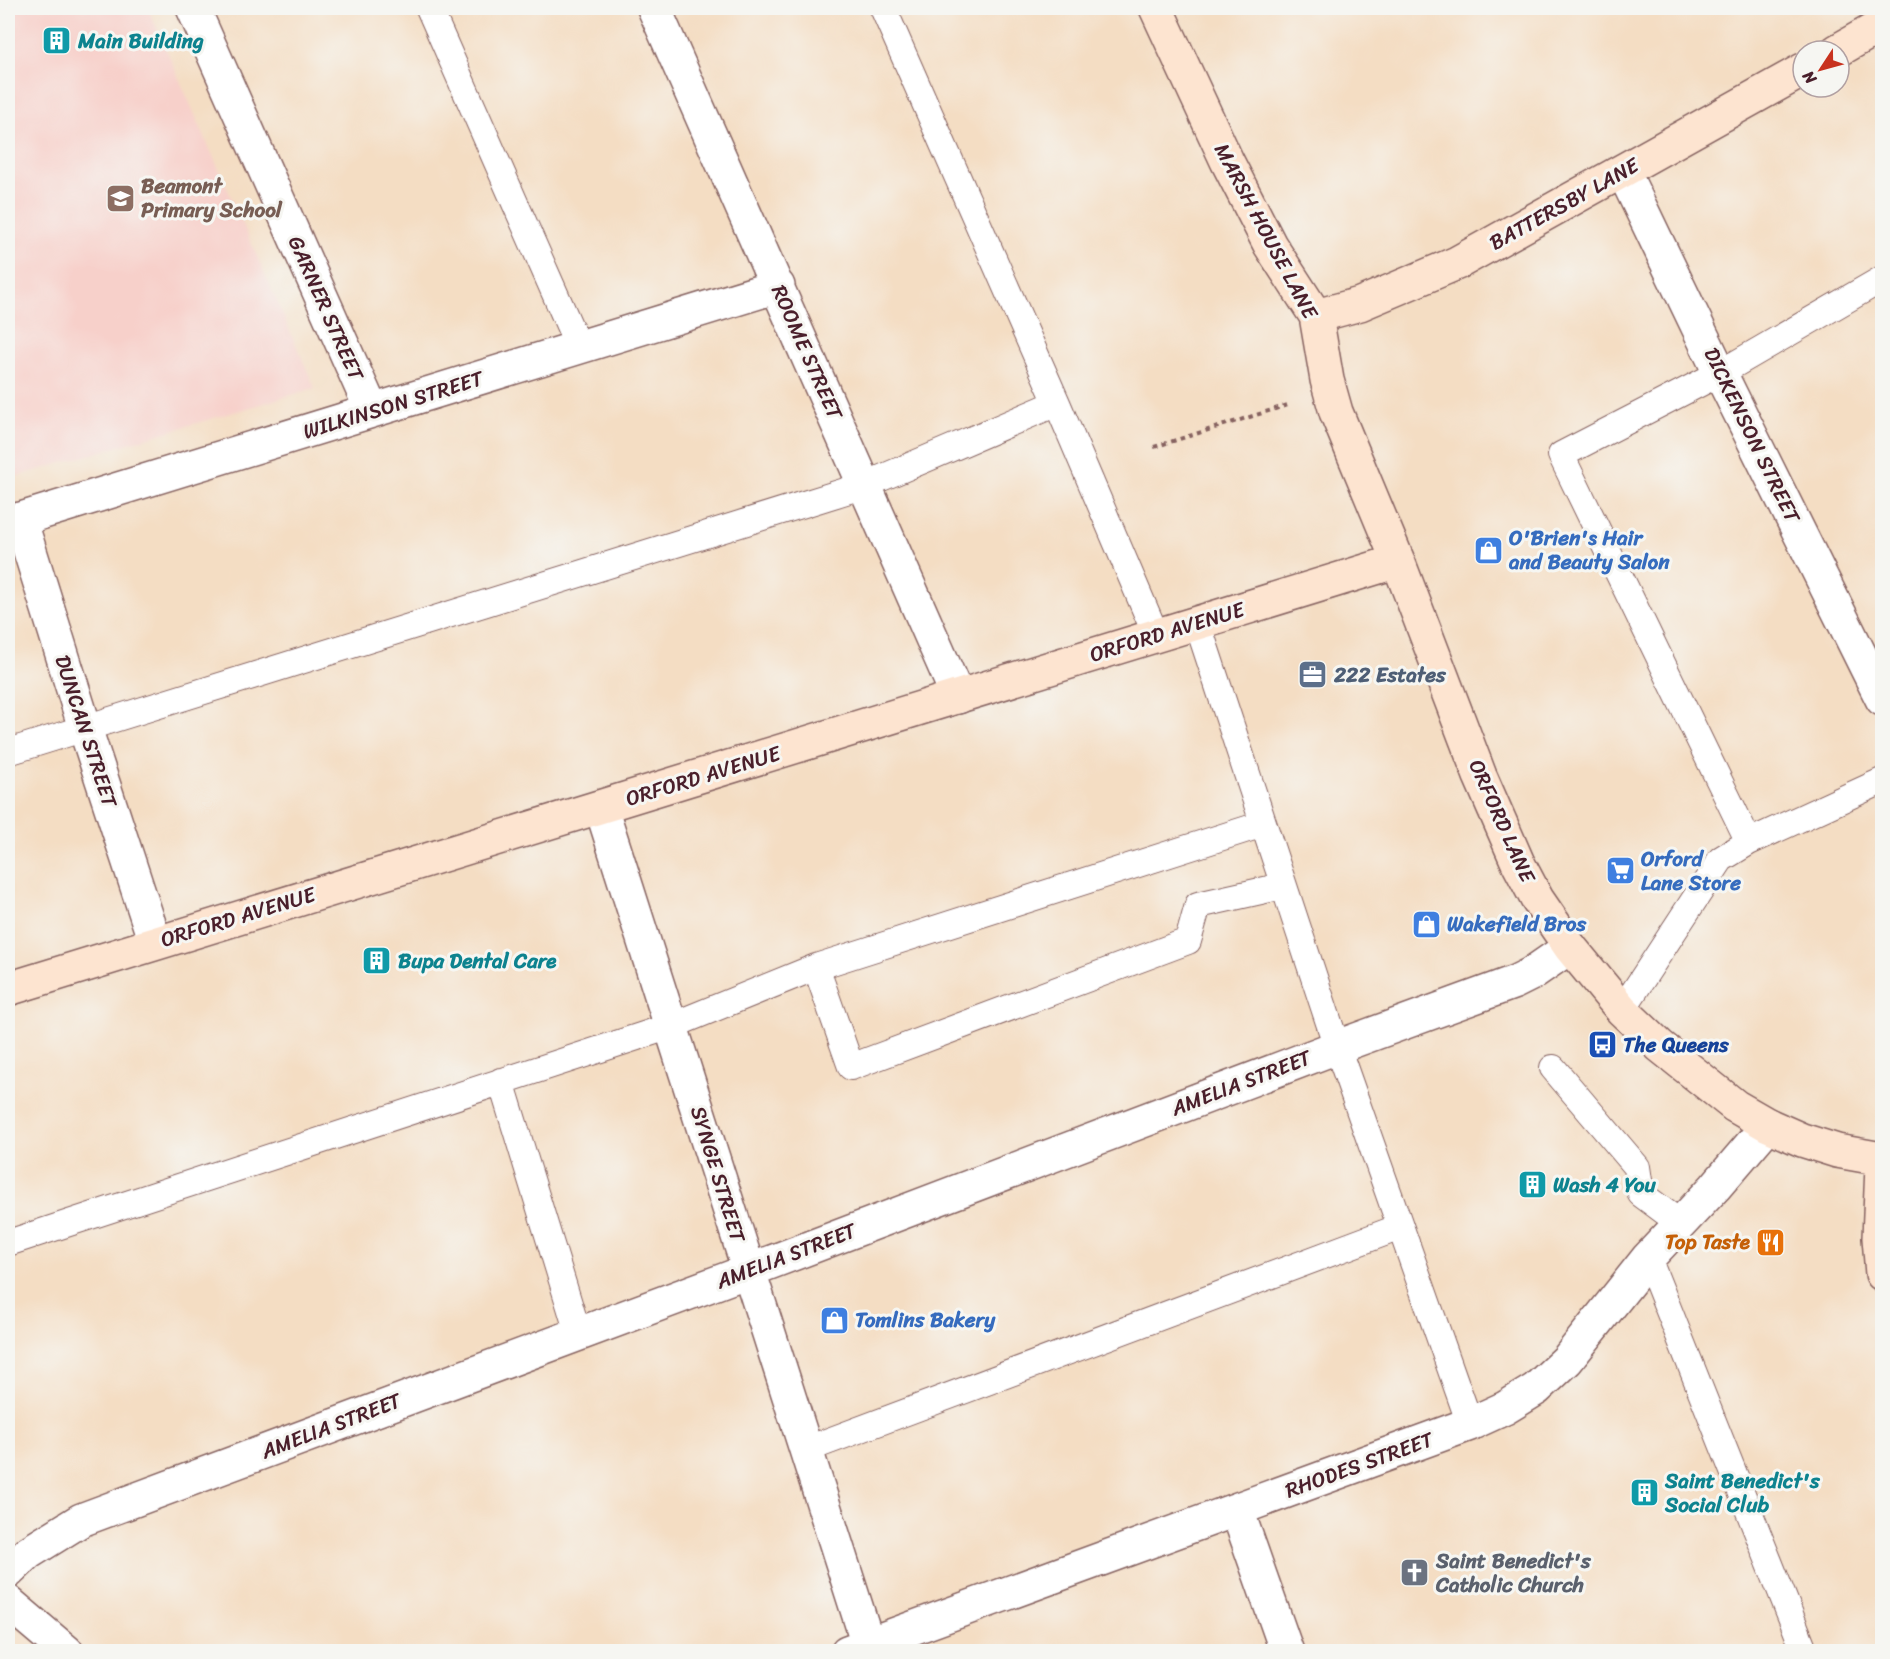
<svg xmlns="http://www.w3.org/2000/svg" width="1890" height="1659" font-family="Sriracha,sans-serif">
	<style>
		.built { fill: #f7d0ca }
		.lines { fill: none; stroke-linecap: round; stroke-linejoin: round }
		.lane-casing { stroke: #866260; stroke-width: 28 }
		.street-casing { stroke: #866260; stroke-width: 36 }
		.secondary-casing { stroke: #866260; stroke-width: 36 }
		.path { stroke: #866260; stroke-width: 4; stroke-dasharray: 4.5 4.5; stroke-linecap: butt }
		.lane { stroke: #fff; stroke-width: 26 }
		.street { stroke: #fff; stroke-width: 33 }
		.secondary { stroke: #fde4d0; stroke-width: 33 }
		.labels { text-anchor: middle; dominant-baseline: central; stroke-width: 6; stroke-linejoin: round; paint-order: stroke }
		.culture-label { font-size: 21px; font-weight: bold; fill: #0d838f; stroke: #f6f6f2; text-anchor: start }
		.education-label { font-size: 21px; font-weight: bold; fill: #785e54; stroke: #f6f6f2; text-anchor: start }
		.street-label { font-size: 21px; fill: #4a1f2b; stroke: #f6f6f2 }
		.shop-label { font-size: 21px; font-weight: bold; fill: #366cbe; stroke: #f6f6f2; text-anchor: start }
		.service-label { font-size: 21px; font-weight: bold; fill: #4e5e75; stroke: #f6f6f2; text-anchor: start }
		.transit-label { font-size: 21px; font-weight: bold; fill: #164399; stroke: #f6f6f2; text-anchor: start }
		.food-label { font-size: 21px; font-weight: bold; fill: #c56008; stroke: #f6f6f2; text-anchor: end }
		.worship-label { font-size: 21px; font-weight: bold; fill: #5b616d; stroke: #f6f6f2; text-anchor: start }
	</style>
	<rect width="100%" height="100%" fill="#f6f6f2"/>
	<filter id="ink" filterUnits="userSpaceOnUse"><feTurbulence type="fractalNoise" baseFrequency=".0167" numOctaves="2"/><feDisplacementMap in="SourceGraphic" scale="12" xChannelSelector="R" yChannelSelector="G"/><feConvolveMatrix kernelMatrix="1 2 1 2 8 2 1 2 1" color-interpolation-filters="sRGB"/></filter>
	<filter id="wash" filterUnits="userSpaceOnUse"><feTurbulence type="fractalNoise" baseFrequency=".008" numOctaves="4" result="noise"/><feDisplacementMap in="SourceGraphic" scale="24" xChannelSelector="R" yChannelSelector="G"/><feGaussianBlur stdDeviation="1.35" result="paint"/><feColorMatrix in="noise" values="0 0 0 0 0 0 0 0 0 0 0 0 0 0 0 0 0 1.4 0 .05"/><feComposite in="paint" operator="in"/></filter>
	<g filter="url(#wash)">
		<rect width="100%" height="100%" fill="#f4ddc3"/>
		<path class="built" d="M8,8H148L315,388L8,479Z"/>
	</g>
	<g filter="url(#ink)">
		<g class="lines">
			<defs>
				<path id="lane" d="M429,8L579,348
					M883,8L1057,403L1156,635
					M1197,622L1337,1047L1470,1424
					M8,752L865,485L1057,403
					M1749,842L1882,781
					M816,967L851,1067L1188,941L1198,905L1283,886
					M1622,1010L1721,859L1749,842L1561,455L1720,373L1882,279
					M1553,1068L1637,1167L1641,1194L1680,1223
					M501,1081L578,1333
					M8,1243L671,1026L816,967L1263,824
					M1648,1258L1805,1652
					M805,1450L1400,1227"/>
				<path id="street" d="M193,8L372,411
					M654,8L958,697
					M1623,171L1720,373L1882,699
					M20,519L85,728L155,942
					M8,523L778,286
					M601,807L868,1644
					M1237,1510L1287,1652
					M8,1572L28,1553L81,1520L748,1271L1337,1047L1515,982L1531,974L1570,947
					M8,1602L67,1652
					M847,1652L1470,1424L1505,1408L1536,1389L1567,1360L1648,1258L1715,1187L1768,1125"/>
				<path id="secondary" d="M1156,8L1227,161L1270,245L1316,316L1327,380L1336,412L1398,561L1480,776L1518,863L1537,899L1570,947L1622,1010L1660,1046L1735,1106L1768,1125L1802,1140L1837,1151L1882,1159
					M1837,51L1882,25
					M1316,316L1360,304L1457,263L1803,70
					M8,989L1398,561
					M1882,1166L1879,1238L1882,1274"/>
			</defs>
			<use href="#lane" class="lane-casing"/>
			<use href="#street" class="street-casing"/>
			<use href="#secondary" class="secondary-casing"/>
			<path class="path" d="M1154,447L1291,404"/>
			<use href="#lane" class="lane"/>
			<use href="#street" class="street"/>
			<use href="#secondary" class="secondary"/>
		</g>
	</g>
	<defs>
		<symbol id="building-square" viewBox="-11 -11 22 22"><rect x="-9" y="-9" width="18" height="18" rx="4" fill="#0f9aa8" stroke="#f6f6f2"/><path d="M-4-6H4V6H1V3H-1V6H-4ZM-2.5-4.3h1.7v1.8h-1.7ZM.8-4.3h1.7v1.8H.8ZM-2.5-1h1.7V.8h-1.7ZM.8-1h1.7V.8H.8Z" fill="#fff"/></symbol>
		<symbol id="school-square" viewBox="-11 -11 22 22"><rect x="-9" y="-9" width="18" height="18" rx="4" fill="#8d6e63" stroke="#f6f6f2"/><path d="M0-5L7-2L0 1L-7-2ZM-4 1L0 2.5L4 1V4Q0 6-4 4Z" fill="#fff"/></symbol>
		<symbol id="shop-square" viewBox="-11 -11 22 22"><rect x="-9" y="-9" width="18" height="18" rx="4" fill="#3f7fe0" stroke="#f6f6f2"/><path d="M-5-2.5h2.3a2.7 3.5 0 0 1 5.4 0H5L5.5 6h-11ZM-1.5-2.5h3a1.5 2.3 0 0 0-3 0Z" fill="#fff"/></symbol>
		<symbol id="office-square" viewBox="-11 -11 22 22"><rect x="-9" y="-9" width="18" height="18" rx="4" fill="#5c6f8a" stroke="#f6f6f2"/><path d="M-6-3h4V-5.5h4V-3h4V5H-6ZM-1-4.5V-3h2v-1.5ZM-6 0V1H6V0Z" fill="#fff"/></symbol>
		<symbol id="supermarket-square" viewBox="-11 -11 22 22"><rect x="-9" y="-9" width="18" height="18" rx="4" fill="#3f7fe0" stroke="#f6f6f2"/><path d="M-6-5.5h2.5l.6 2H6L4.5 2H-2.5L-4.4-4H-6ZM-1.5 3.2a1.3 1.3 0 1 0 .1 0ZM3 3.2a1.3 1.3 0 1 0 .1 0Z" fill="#fff"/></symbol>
		<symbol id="bus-square" viewBox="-11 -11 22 22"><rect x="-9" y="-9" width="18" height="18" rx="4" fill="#1a4fb4" stroke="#f6f6f2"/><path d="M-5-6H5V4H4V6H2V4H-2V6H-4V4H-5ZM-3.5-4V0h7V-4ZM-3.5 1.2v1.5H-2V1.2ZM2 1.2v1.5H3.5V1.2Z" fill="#fff"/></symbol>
		<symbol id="restaurant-square" viewBox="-11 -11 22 22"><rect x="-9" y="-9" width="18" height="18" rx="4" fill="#e8710a" stroke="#f6f6f2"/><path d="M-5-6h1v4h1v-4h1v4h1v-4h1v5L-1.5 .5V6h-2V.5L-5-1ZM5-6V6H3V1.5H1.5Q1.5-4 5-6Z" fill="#fff"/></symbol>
		<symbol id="church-square" viewBox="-11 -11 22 22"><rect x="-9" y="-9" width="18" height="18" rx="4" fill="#6b7280" stroke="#f6f6f2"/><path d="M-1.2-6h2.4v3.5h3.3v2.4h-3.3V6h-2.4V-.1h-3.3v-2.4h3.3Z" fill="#fff"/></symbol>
	</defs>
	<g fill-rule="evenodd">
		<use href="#building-square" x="40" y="24" width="33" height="33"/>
		<use href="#school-square" x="104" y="182" width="33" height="33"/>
		<use href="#shop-square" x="1472" y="534" width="33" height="33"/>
		<use href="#office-square" x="1296" y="658" width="33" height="33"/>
		<use href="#supermarket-square" x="1604" y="854" width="33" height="33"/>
		<use href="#shop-square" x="1410" y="908" width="33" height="33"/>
		<use href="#building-square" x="360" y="944" width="33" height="33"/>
		<use href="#bus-square" x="1586" y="1028" width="33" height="33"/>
		<use href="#building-square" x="1516" y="1168" width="33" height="33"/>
		<use href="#restaurant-square" x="1754" y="1226" width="33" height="33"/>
		<use href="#shop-square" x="818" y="1304" width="33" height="33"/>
		<use href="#building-square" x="1628" y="1476" width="33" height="33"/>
		<use href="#church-square" x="1398" y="1556" width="33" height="33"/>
	</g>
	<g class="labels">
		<g class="culture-label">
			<text x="78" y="41">Main Building</text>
			<text x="398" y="961">Bupa Dental Care</text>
			<text x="1553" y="1185">Wash 4 You</text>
			<text x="1665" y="1481">Saint Benedict's<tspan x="1665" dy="24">Social Club</tspan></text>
		</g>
		<g class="education-label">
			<text x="141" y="186">Beamont<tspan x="141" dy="24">Primary School</tspan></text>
		</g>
		<g class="street-label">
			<text transform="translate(1564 204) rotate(-29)">BATTERSBY LANE</text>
			<text transform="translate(1266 231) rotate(62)">MARSH HOUSE LANE</text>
			<text transform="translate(326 308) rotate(66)">GARNER STREET</text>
			<text transform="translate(807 352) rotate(66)">ROOME STREET</text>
			<text transform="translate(393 405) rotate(-17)">WILKINSON STREET</text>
			<text transform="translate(1752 435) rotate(64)">DICKENSON STREET</text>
			<text transform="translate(1167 632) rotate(-17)">ORFORD AVENUE</text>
			<text transform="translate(86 731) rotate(72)">DUNCAN STREET</text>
			<text transform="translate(703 776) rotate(-17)">ORFORD AVENUE</text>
			<text transform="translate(1502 821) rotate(66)">ORFORD LANE</text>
			<text transform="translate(238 917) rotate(-17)">ORFORD AVENUE</text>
			<text transform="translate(1241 1083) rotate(-21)">AMELIA STREET</text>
			<text transform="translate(718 1174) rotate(73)">SYNGE STREET</text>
			<text transform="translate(786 1256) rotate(-21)">AMELIA STREET</text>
			<text transform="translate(331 1426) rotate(-21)">AMELIA STREET</text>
			<text transform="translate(1359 1465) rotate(-20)">RHODES STREET</text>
		</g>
		<g class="shop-label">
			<text x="1509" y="538">O'Brien's Hair<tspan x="1509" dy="24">and Beauty Salon</tspan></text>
			<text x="1641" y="859">Orford<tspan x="1641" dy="24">Lane Store</tspan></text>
			<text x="1447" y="924">Wakefield Bros</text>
			<text x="855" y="1320">Tomlins Bakery</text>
		</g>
		<g class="service-label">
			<text x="1334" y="675">222 Estates</text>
		</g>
		<g class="transit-label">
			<text x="1623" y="1045">The Queens</text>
		</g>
		<g class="food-label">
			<text x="1750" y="1242">Top Taste</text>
		</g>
		<g class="worship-label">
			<text x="1436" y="1561">Saint Benedict's<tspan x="1436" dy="24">Catholic Church</tspan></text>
		</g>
	</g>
	<rect width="1890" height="1659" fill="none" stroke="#f6f6f2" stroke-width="30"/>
	<g transform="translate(1821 69) rotate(234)"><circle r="28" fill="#f6f6f2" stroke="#b1a0a2" stroke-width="1.5"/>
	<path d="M0-4.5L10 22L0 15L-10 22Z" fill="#c8321e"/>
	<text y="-9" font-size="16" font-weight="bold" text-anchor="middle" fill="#4a1f2b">N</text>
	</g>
</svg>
